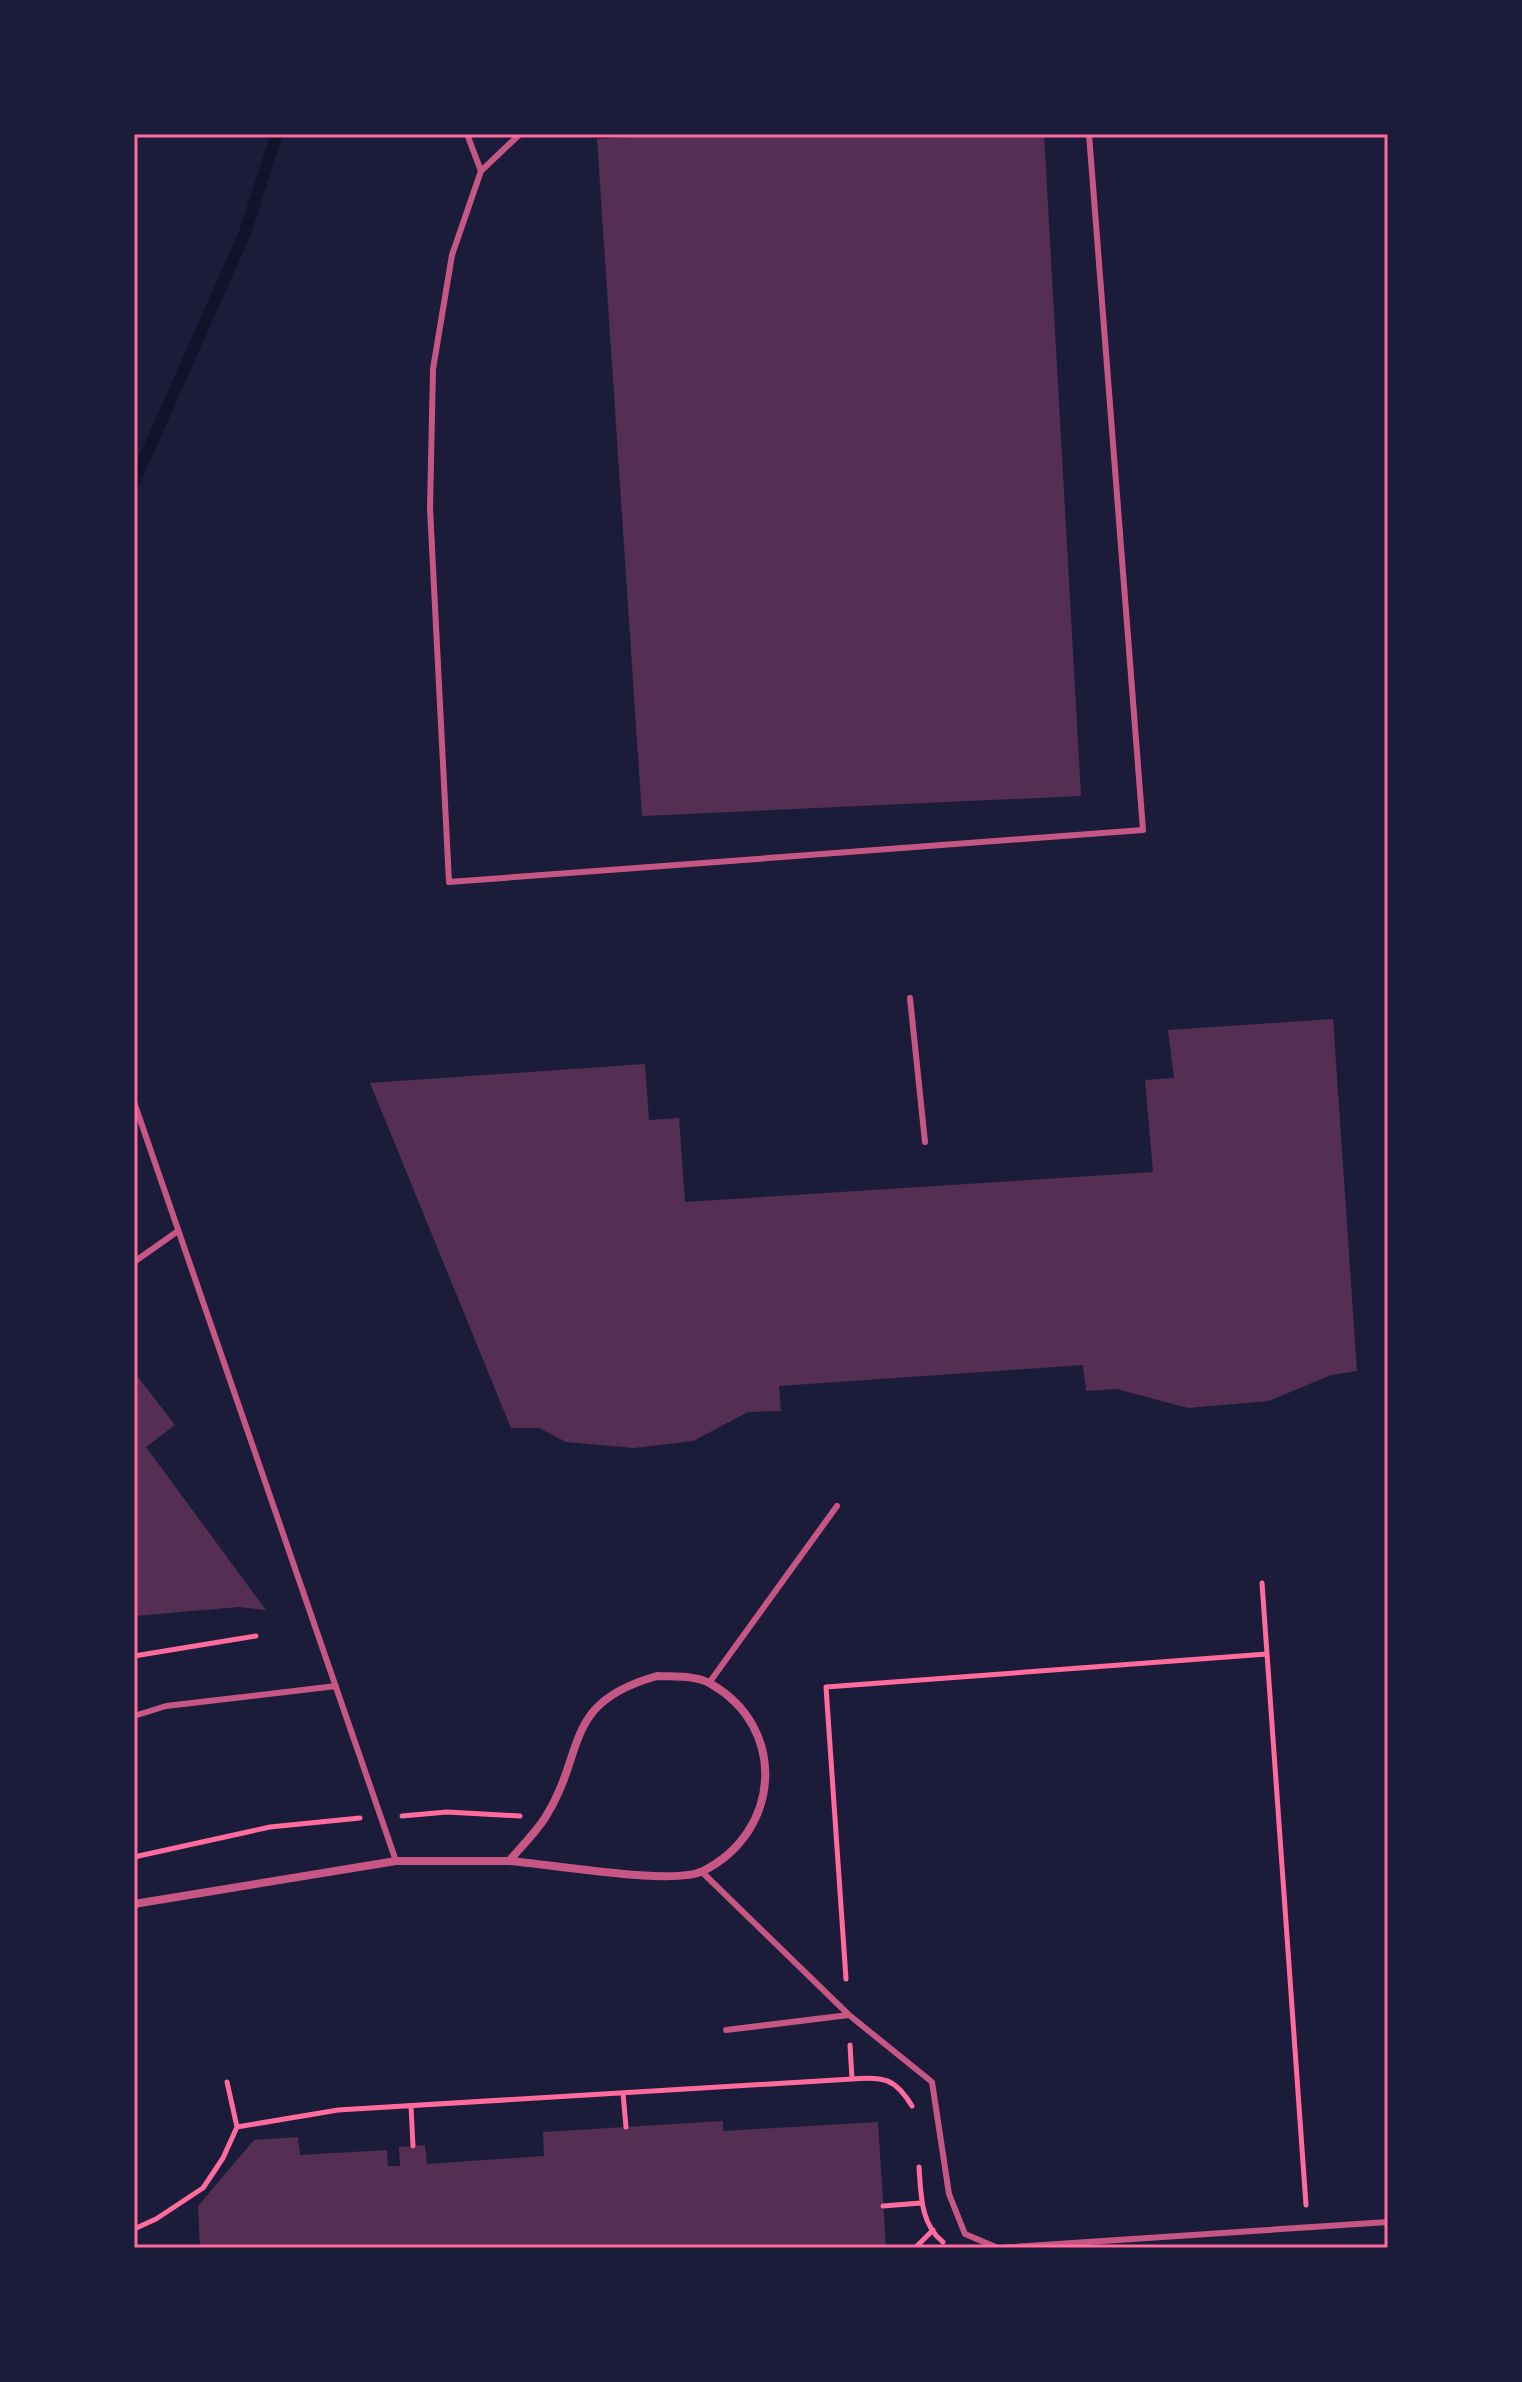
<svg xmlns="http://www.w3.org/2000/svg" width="1522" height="2382" font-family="Lato,sans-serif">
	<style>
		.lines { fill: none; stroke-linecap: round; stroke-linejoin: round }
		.stream { stroke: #12122b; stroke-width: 12 }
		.building { fill: #542f53 }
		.path { stroke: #ff6b9d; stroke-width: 5 }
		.service { stroke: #c65784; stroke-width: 6 }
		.minor { stroke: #c65784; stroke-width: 8 }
		.neatline { fill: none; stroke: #ff6b9d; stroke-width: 3 }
	</style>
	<rect width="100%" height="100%" fill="#1b1b3a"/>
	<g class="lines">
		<path class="stream" d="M134,482L244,235L277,134"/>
	</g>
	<path class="building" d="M676,134H1044L1081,796L642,816L597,139Z
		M1333,1019L1357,1371L1331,1375L1269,1401L1188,1408L1117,1389L1086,1391L1083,1365L779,1386L781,1411L748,1412L693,1441L634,1448L566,1442L539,1428H511L370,1083L645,1064L649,1120L679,1118L685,1202L1153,1172L1145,1080L1174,1078L1168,1030Z
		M134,1372L175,1425L146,1447L266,1610L239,1607L134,1616Z
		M723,2121V2131L878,2122L886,2248H200L198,2206L254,2140L298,2137L300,2155L387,2150L388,2166H400L399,2147L425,2145L427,2164L544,2156L543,2132Z"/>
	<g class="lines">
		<path class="path" d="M1262,1583L1306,2205
			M134,1656L256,1636
			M402,1816L447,1812L520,1816
			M134,1857L270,1827L360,1818
			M846,1979L826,1687L1267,1654
			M850,2045L852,2079C883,2076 895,2078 912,2106
			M623,2093L626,2127
			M411,2106L413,2146
			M237,2127L338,2110L852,2079
			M919,2167C921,2193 920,2224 943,2242
			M883,2206L921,2203
			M134,2229L156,2219L203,2188L223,2158L237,2127L227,2082
			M915,2248L933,2230"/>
		<path class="service" d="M467,134L481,171
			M520,134L481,171L452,255L433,369L430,508L449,882L1143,830L1089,134
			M910,998L925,1142
			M134,1102L396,1861
			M134,1262L178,1231
			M709,1683L837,1506
			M134,1716L166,1706L336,1686
			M702,1872L849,2015L726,2030
			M849,2015L932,2082L949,2194L965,2234L998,2248L1388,2222"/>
		<path class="minor" d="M657,1676C674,1677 696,1675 711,1684C788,1728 781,1832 703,1871C673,1886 550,1864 509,1861C521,1847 535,1833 545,1818C587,1751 561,1703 657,1676Z
			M134,1904L396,1861H509"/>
	</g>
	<rect width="1522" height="2382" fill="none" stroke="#1b1b3a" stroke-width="272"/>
	<rect x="136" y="136" width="1250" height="2110" class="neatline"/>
</svg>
